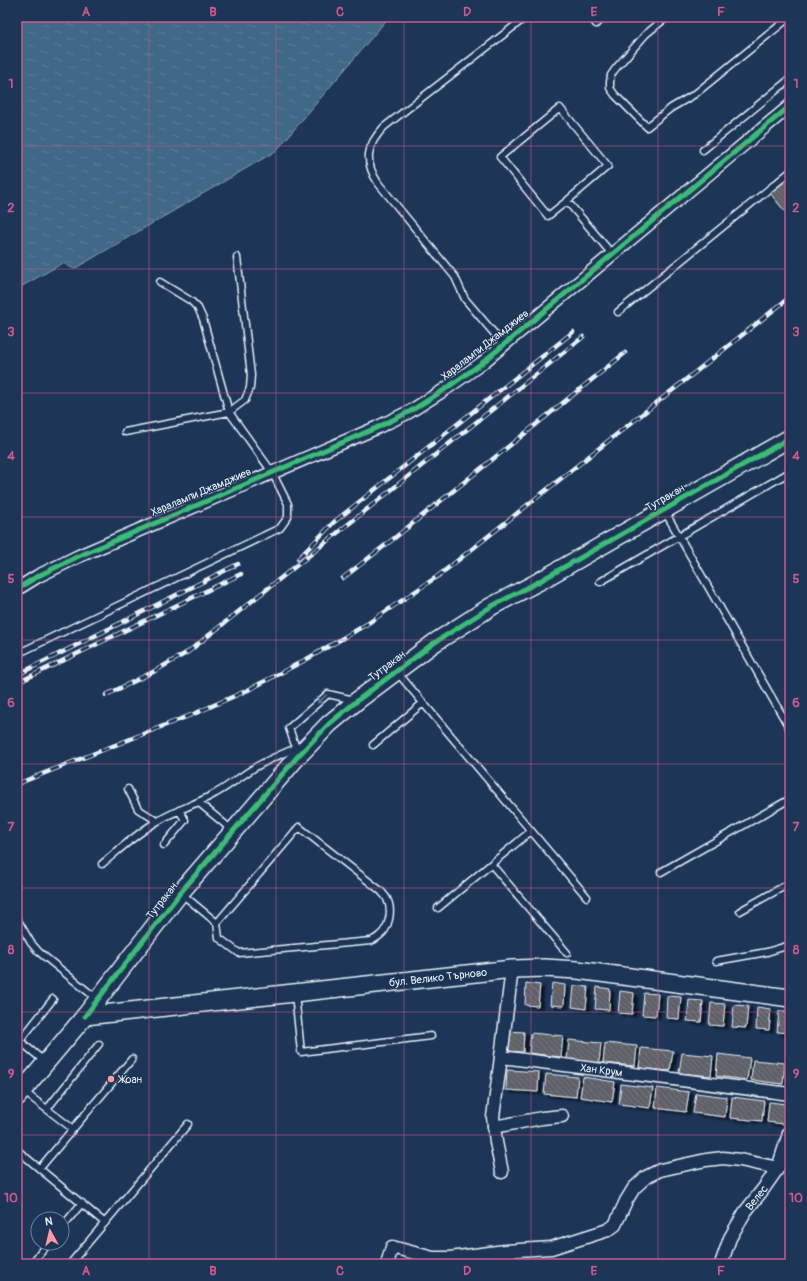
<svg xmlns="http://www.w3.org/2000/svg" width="807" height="1281" font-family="Pangolin,sans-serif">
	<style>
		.water { fill: url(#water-ripples); stroke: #839fb4 }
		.building { fill: url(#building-back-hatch); stroke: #e8f1f8; filter: url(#shadow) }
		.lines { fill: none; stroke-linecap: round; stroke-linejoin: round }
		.lane-casing { stroke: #e8f1f8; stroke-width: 9 }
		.street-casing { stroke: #e8f1f8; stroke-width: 15 }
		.secondary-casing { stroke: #e8f1f8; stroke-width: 20 }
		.lane { stroke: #1d3557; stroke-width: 6 }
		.street { stroke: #1d3557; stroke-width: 12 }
		.secondary { stroke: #1d3557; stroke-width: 17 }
		.rail-casing { stroke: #e8f1f8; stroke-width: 4.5 }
		.rail { stroke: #1d3557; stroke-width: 3; stroke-dasharray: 9; stroke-linecap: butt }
		.cycleway-casing { stroke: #1d3557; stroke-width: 8 }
		.cycleway { stroke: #3abd76; stroke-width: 5 }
		.oneway { stroke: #64778f }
		.grid { fill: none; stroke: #cd598a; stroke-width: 1; stroke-opacity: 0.55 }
		.poi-dot { fill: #ff9aa2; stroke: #1d3557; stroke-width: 1.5 }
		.labels { text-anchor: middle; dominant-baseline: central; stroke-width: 3; stroke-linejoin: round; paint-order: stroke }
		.street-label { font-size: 11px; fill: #e8f1f8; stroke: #1d3557 }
		.poi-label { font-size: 11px; fill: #e8f1f8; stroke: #1d3557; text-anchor: start }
		.neatline { fill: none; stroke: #cd598a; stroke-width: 1.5 }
		.grid-label { font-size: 13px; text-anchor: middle; font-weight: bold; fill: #cd598a }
	</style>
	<defs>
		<pattern id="water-ripples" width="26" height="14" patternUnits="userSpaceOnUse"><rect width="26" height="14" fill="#406887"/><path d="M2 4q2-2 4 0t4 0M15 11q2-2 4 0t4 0" fill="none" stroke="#5c7e99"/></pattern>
		<pattern id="building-back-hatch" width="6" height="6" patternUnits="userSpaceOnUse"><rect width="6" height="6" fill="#5e6068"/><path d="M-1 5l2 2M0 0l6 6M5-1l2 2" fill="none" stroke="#75777e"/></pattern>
		<filter id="shadow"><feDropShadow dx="4" dy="2.5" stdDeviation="1" flood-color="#0009"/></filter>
	</defs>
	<rect width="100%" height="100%" fill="#1d3557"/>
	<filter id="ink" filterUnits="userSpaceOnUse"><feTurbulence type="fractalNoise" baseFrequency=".025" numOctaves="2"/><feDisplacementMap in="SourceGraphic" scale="8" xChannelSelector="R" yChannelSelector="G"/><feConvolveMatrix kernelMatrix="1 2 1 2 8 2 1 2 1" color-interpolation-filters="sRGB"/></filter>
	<g filter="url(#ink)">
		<path class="water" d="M17,17H389L276,151L74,269L63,263L17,289Z"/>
		<path class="building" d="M790,177V218L770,193Z
			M526,983L540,985L538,1006L525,1005Z
			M552,983L565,985L564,1006L550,1005Z
			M574,986L588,987L586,1009L572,1007Z
			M597,987L610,989L609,1010L595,1009Z
			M620,991L634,993L632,1014L618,1013Z
			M644,993L658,994L656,1016L642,1015Z
			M667,996L681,997L679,1019L666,1018Z
			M689,1000L703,1001L701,1022L687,1021Z
			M711,1003L725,1004L723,1026L709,1025Z
			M734,1005L748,1006L746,1028L732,1027Z
			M757,1007L771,1009L769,1030L756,1029Z
			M779,1011H790V1033L777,1032Z
			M507,1031L524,1032L523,1052L505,1051Z
			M531,1033L563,1036L561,1057L529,1053Z
			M569,1040L601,1043L599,1063L567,1060Z
			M605,1043L637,1046L635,1066L603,1063Z
			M641,1048L673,1051L670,1071L639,1068Z
			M682,1053L713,1056L711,1076L679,1073Z
			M718,1054L750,1058L747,1080L716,1076Z
			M753,1060L785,1063L783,1084L751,1080Z
			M507,1070L539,1072L538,1092L506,1090Z
			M546,1074L578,1077L576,1097L544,1094Z
			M583,1077L615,1082L612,1102L580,1097Z
			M621,1084L653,1088L650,1108L619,1104Z
			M657,1088L689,1092L686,1112L655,1108Z
			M696,1093L727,1097L725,1117L693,1113Z
			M732,1097L764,1101L762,1121L730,1118Z
			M769,1102L786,1104L784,1124L767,1122Z"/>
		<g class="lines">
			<defs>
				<path id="lane" d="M591,17L596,24L605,17
					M667,17L646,34L616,68L611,75L610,82V88L615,95L647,127L671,108L695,94L790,17
					M703,150L790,79
					M567,201L608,166L560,108L500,157L548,216L567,201L612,254
					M160,282L191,301L198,308L203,319L229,412L245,400L250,388L251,375L237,257
					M618,312L790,172
					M504,345L465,299L455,277L378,183C364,161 366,146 384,127L526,17
					M664,510L790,729
					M600,582L790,472
					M17,654L280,528L288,517V504L272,472L229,412L125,432
					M397,672L587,897
					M373,745L423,703
					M297,751L289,728L328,694L354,700
					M128,789L138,809L157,821
					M198,802L232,830
					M164,845L185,820L179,810
					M102,864C120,849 137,833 158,821C176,810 197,804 216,793C229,786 241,776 254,768C267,760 282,754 296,748
					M491,864L567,953
					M661,872L790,799
					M182,894L217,923L299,827L381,891C383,894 386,896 387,899C393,910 389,929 379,936C377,938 373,940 371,941L239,953L219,938L217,923
					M438,908L531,831
					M740,911L790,883
					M17,919L31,943L39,952L97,999
					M716,961L767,952L790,945
					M295,994L301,1052L431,1036
					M45,1062L20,1041L53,999
					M23,1091L73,1129
					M47,1109L99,1044
					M17,1150L105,1223
					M40,1168L132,1059
					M62,1227L82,1203
					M31,1264L49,1243
					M70,1264L188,1124"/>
				<g id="street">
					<path d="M17,589L38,576L79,556L376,428L409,412L444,390L482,363L790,106"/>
					<path id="s1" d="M512,969L501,1057L790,1094"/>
					<path d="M501,1057L493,1117L496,1142L502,1172"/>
					<path d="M494,1127L542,1118L562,1116"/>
					<path d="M387,1264L392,1247L433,1258H450L505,1251L551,1248L608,1230L615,1225L626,1201L634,1188L646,1177L660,1170L706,1160L723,1158L740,1160L778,1168"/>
					<path id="s2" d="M721,1264L730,1238L745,1212L764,1188L778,1168L790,1130"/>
				</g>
				<g id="secondary">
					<path id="s3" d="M85,1016L512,969L544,968L577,970L790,998"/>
					<path d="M17,1097L85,1016L180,893L298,756L329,724L358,700L434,643L492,606L538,582L790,438"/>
				</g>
			</defs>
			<use href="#lane" class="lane-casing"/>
			<use href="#street" class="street-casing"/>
			<use href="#secondary" class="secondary-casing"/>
			<use href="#lane" class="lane"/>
			<use href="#street" class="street"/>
			<use href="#secondary" class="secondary"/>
			<defs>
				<path id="rail" d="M298,559L334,522L573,332
					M343,578L392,540L625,353
					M17,675L238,564
					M17,683L241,574
					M106,695L153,672L188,652L583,337
					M17,784L196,713L248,690L307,659L367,624L438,576L790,297"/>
			</defs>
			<use href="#rail" class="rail-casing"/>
			<use href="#rail" class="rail"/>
			<defs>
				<path id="cycleway" d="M17,589L38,576L79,556L376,428L409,412L444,390L482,363L790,106
					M85,1016L180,893L298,756L329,724L358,700L434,643L492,606L538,582L790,438"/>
			</defs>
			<use href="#cycleway" class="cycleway-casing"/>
			<use href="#cycleway" class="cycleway"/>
		</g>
		<defs><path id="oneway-shaft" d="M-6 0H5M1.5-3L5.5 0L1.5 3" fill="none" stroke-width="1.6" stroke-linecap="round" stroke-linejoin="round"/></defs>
		<use class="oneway" href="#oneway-shaft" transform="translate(322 699) rotate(138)"/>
	</g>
	<path class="grid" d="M149,17V1264M276,17V1264M404,17V1264M531,17V1264M658,17V1264M17,146H790M17,269H790M17,393H790M17,517H790M17,640H790M17,764H790M17,888H790M17,1012H790M17,1135H790"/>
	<circle class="poi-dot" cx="111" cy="1079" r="4"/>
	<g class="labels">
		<g class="street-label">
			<text transform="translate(485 345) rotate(-38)">Харалампи Джамджиев</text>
			<text transform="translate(201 492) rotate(-23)">Харалампи Джамджиев</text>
			<text transform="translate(665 498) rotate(-30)">Тутракан</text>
			<text transform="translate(387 666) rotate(-37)">Тутракан</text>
			<text transform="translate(162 901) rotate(-52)">Тутракан</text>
			<text stroke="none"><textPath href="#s3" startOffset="355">бул. Велико Търново</textPath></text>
			<text stroke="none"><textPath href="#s1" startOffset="190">Хан Крум</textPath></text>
			<text stroke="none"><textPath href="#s2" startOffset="76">Велес</textPath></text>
		</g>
		<g class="poi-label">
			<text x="119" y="1079">Жоан</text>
		</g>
	</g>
	<rect width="807" height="1281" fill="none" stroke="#1d3557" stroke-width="44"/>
	<g transform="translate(50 1231) rotate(352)"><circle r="19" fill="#1d3557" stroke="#6e8097"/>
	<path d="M0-3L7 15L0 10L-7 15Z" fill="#ff9aa2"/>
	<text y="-6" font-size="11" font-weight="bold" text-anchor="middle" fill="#e8f1f8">N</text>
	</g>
	<rect x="22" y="22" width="763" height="1237" class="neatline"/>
	<g class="grid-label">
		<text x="86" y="16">A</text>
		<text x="213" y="16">B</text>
		<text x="340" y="16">C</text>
		<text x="467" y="16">D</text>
		<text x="594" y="16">E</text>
		<text x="721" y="16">F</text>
		<text x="11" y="88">1</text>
		<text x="796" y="88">1</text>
		<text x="11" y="212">2</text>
		<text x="796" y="212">2</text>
		<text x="11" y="336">3</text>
		<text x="796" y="336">3</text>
		<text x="11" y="460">4</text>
		<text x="796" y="460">4</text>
		<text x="11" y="583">5</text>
		<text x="796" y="583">5</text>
		<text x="11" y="707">6</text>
		<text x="796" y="707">6</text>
		<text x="11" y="831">7</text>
		<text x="796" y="831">7</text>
		<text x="11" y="954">8</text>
		<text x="796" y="954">8</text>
		<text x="11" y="1078">9</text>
		<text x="796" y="1078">9</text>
		<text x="11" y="1202">10</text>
		<text x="796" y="1202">10</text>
		<text x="86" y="1275">A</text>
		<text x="213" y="1275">B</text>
		<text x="340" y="1275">C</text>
		<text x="467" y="1275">D</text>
		<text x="594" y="1275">E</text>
		<text x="721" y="1275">F</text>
	</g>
</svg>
